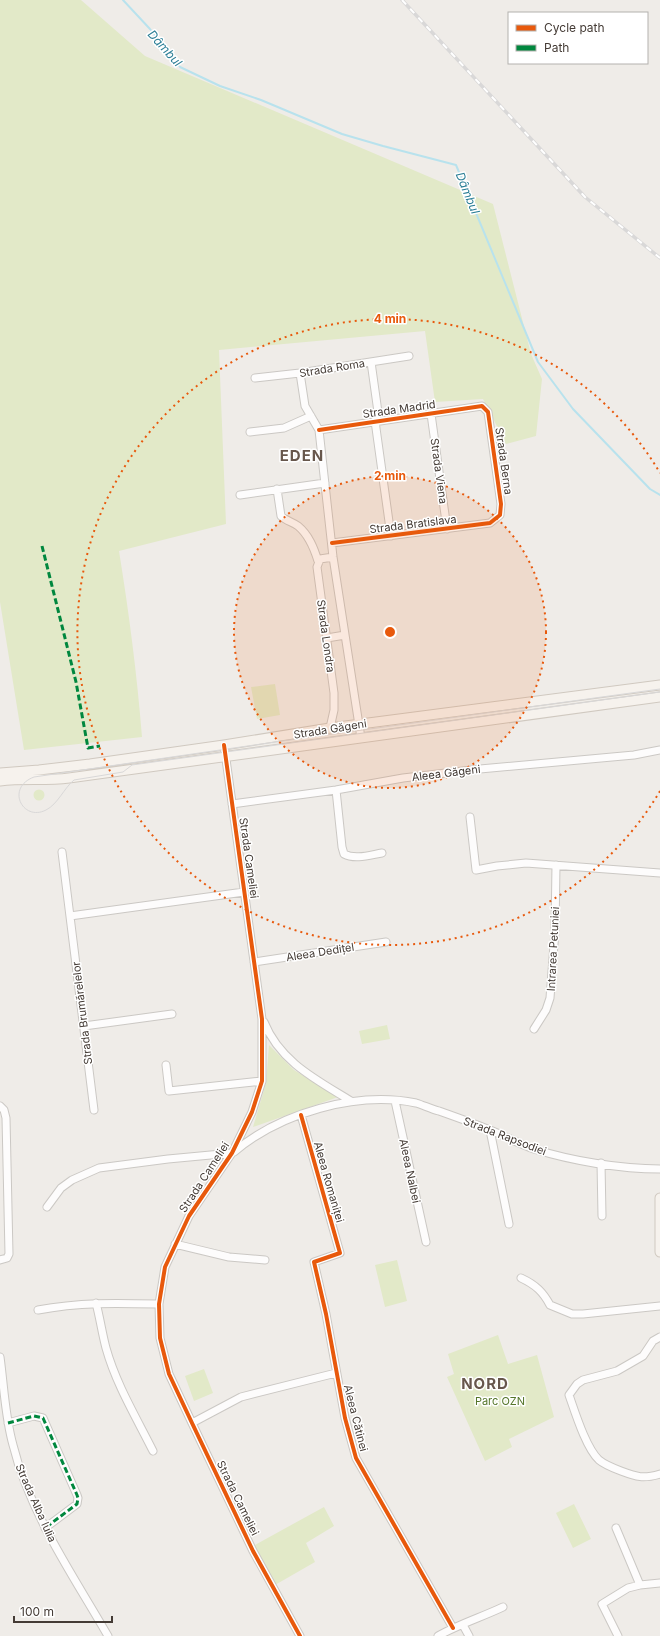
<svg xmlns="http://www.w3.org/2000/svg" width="660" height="1636" font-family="Inter,sans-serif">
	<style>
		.green { fill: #e2e9c8 }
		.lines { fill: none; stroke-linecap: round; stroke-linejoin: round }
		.stream { stroke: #b8e2ed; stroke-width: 2 }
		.minor-casing { stroke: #cbc8c4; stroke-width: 9 }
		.secondary-casing { stroke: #d0c9c0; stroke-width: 11 }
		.minor { stroke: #fdfcfc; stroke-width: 7 }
		.secondary { stroke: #f6f2ed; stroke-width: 9 }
		.tram { stroke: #d9d8d8; stroke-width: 1 }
		.rail-casing { stroke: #d9d8d8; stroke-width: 3.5 }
		.rail { stroke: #fff; stroke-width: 2; stroke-dasharray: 6; stroke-linecap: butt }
		.quiet { stroke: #00873e; stroke-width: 3; stroke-dasharray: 6 3; stroke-linecap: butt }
		.cycleway-casing { stroke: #fff; stroke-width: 6 }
		.cycleway { stroke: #e8590c; stroke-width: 4 }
		.ring { fill: none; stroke: #e8590c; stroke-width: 2; stroke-dasharray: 2 4 }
		.labels { text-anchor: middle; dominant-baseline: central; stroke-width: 3; stroke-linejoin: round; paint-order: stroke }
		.street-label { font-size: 11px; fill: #443b35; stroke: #fff }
		.park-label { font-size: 11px; fill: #547529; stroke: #fff }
		.water-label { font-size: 12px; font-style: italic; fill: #2b7e96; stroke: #fff }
		.district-label { font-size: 15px; font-weight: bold; letter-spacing: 1px; fill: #67574c; stroke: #fff }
		.centre { fill: #e8590c; stroke: #fff; stroke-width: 2 }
		.ring-label { font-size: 12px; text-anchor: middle; font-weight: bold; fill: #e8590c; stroke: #fff; stroke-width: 3; stroke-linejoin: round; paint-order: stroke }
	</style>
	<rect width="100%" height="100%" fill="#efece8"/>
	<path class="green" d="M0,0H81L145,56L493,204L531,354L542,379L536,436L506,444L483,399L435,402L425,331L219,350L226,524L119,551C129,613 137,674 142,737L24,750L0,602Z
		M275,684L280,715L257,719L251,687Z
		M33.5 795a5.5 5.5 0 1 1 11 0a5.5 5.5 0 1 1-11 0Z
		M387,1025L390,1039L362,1044L359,1031Z
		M269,1045L294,1070L338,1097L253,1127L266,1083Z
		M397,1260L407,1301L385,1307L375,1265Z
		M498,1335L508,1364L537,1355L554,1417L509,1439L512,1447L485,1461L447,1377L454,1374L448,1354Z
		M204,1369L213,1393L194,1401L185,1376Z
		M574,1504L591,1539L573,1548L556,1513Z
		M324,1507L334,1526L306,1543L315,1562L275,1585L253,1546Z"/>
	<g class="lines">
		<path class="stream" d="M123,0L150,29L180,67L220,86L261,100L342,134L383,146L456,165L538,362L573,409L650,489L660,495"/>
		<defs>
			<path id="minor" d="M371,362L378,412L375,421L391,536
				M300,373L305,406L319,430L333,557L361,738
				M255,378L300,373L409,356
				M431,414L447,529
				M319,430L482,406L488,412L501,504L500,515L490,523L332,543
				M250,432L284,428L311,416
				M277,489L281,516C286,521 293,522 298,526C309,535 314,548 318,561
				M240,495L325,483
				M327,638L345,635
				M330,728L334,710V693L317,567L320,559L333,557
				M224,745L262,1019V1081L252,1112L232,1153L189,1216L165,1267L159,1304L160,1338L169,1374L192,1423L253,1551L300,1636
				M336,790L342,847L344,854C355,860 370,855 382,853
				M232,804L336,790L403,778L480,769L634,755L660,750
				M470,817L476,870L497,866L526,863L660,873
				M62,852L94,1110
				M70,916L244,892
				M254,962L386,942
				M264,1022C280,1062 317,1080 351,1101
				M84,1026L172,1014
				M534,1029L546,1010L550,998L555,931L556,865
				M166,1065L169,1091L262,1081
				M395,1101L426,1242
				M0,1106L4,1110L6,1118L9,1254L7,1258L0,1260
				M301,1115L340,1253L314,1262L326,1314L345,1418L356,1458L453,1628
				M490,1130L509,1224
				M234,1152C280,1113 356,1091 416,1103C423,1105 431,1109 439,1111C456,1117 473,1123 490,1130C505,1136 519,1144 534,1149C572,1161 621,1169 660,1169
				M601,1163L602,1216
				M47,1207L61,1188L72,1180L99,1168L168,1159L232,1153
				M175,1244L229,1257L265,1260
				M521,1278C536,1285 543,1292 550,1305L572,1314H583L660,1306
				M96,1303C100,1318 102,1333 106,1348C116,1384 136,1417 153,1451
				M38,1310C79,1302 117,1303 159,1304
				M660,1337L653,1341L643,1356L617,1371L583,1380L577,1384L569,1395C575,1412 586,1448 599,1460C605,1465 613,1468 621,1471C637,1477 643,1479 660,1474
				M0,1357C4,1386 5,1417 13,1445C30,1514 73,1575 108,1636
				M8,1423L34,1416L43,1418L77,1495L78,1498L77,1504L45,1528
				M192,1423L241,1397L336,1373
				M616,1528L640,1585L660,1583
				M463,1625L469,1636
				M438,1636C459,1624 482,1617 503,1607
				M618,1636L602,1604L628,1588L640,1585"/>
			<path id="secondary" d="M0,773L39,770L90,764L224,745L330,728L660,685
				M0,781C23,778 46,781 69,778L660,697
				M660,1198V1252"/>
		</defs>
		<use href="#minor" class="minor-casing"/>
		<use href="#secondary" class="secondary-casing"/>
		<use href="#minor" class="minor"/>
		<use href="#secondary" class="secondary"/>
		<path class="tram" d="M660,689L268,743L34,777C5,788 23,822 46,810C58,804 64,788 74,780L123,772L132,765L660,692"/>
		<defs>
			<path id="rail" d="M402,0L585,197L660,258"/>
		</defs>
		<use href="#rail" class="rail-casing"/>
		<use href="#rail" class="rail"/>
		<path class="quiet" d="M42,546L76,682L88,748L100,746
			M8,1423L34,1416L43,1418L77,1495L78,1498L77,1504L45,1528"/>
		<defs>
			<path id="cycleway" d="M319,430L482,406L488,412L501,504L500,515L490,523L332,543
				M224,745L262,1019V1081L252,1112L232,1153L189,1216L165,1267L159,1304L160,1338L169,1374L192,1423L253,1551L300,1636
				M301,1115L340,1253L314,1262L326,1314L345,1418L356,1458L453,1628"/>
		</defs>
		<use href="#cycleway" class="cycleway-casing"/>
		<use href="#cycleway" class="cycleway"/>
	</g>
	<circle cx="390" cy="632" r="156" fill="#e8590c" fill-opacity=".12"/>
	<g class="ring">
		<circle cx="390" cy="632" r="156"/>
		<path d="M660 791A313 313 0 1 1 660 473"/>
	</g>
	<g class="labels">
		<g class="street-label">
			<text transform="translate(332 368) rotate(-9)">Strada Roma</text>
			<text transform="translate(399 409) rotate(-8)">Strada Madrid</text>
			<text transform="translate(504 461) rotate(82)">Strada Berna</text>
			<text transform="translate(439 471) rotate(82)">Strada Viena</text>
			<text transform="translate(413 524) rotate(-7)">Strada Bratislava</text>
			<text transform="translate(326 636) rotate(82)">Strada Londra</text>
			<text transform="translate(330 729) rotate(-9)">Strada Găgeni</text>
			<text transform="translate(446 773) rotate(-7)">Aleea Găgeni</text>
			<text transform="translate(249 858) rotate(82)">Strada Cameliei</text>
			<text transform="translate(553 949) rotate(-87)">Intrarea Petuniei</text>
			<text transform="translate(320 952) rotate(-9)">Aleea Dedițel</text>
			<text transform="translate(82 1013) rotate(-97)">Strada Brumărelelor</text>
			<text transform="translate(505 1136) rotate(21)">Strada Rapsodiei</text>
			<text transform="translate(410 1171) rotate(78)">Aleea Nalbei</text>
			<text transform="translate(204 1177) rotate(-57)">Strada Cameliei</text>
			<text transform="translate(329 1182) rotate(74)">Aleea Romaniței</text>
			<text transform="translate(356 1418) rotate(76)">Aleea Cătinei</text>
			<text transform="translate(238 1498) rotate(64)">Strada Cameliei</text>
			<text transform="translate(36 1503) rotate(66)">Strada Alba Iulia</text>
		</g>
		<g class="park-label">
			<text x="500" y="1401">Parc OZN</text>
		</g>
		<g class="water-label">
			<text transform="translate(165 48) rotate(48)">Dâmbul</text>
			<text transform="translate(468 193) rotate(68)">Dâmbul</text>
		</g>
		<g class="district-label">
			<text x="302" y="455">EDEN</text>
			<text x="485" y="1383">NORD</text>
		</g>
	</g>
	<circle cx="390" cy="632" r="6" class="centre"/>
	<g class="ring-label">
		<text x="390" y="323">4 min</text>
		<text x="390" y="480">2 min</text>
	</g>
	<rect x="508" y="12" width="140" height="52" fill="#ffffff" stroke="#b4b1ae"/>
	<rect x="516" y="25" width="20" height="6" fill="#e8590c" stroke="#b4b1ae"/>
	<text x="544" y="32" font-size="12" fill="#443b35">Cycle path</text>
	<rect x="516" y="45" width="20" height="6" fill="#00873e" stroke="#b4b1ae"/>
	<text x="544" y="52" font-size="12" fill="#443b35">Path</text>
	<path d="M14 1616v6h98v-6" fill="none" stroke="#443b35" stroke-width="2"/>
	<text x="20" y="1616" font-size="12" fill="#443b35" stroke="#ffffff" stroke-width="3" paint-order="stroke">100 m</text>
</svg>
